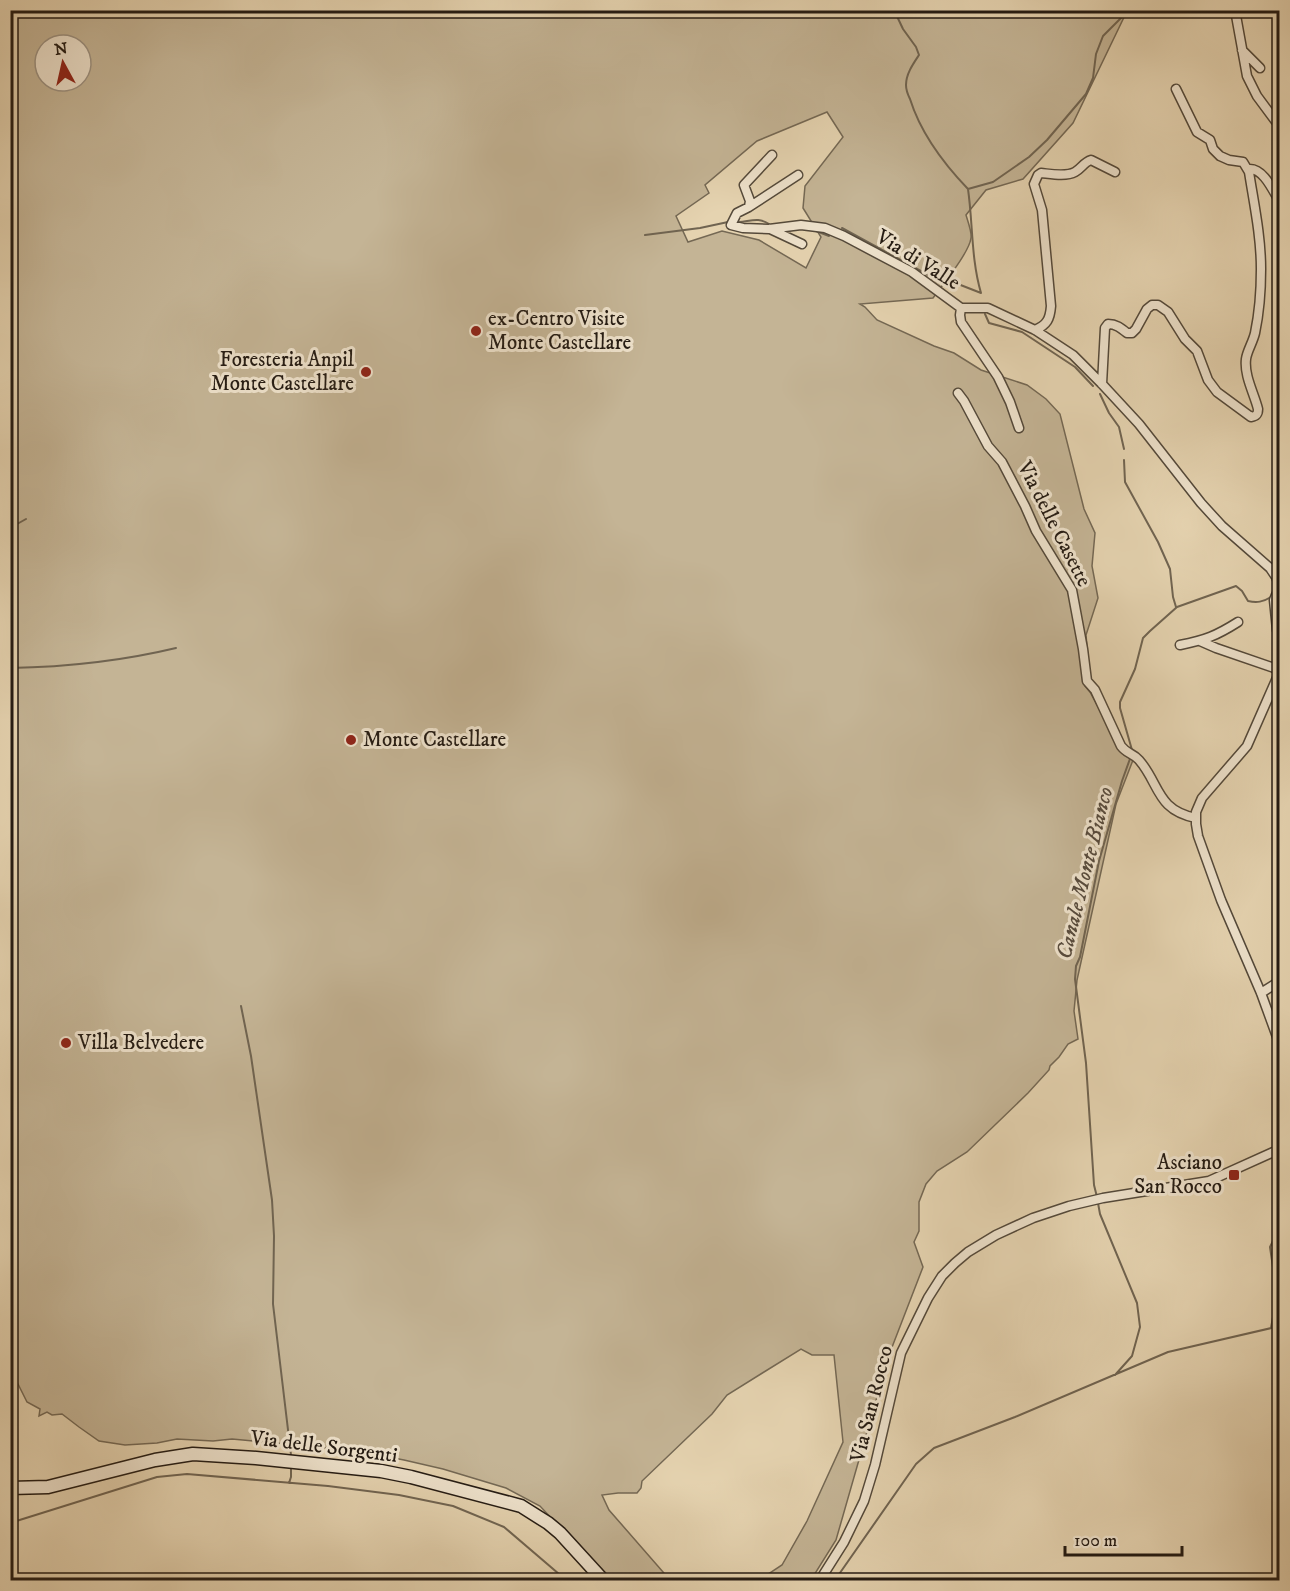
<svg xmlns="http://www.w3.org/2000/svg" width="1290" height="1591" font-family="'IM FELL DW Pica',serif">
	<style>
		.green { fill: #c4b495; stroke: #746854; stroke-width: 1.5; fill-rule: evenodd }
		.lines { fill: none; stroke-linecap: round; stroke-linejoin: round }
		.stream { stroke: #706451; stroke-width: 2 }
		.minor-casing { stroke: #54493a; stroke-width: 11 }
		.secondary-casing { stroke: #241b13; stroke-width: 15 }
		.minor { stroke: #eee2cc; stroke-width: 8 }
		.secondary { stroke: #eee2cc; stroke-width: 12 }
		.poi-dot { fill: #8f2418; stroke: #eee2cc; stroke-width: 2 }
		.labels { text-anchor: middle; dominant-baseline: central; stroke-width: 6; stroke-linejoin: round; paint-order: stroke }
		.street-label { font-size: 21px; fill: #241b13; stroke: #eee2cc }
		.poi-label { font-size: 21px; fill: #241b13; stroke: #eee2cc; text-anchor: start }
		.water-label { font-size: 22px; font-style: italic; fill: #574b3d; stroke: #eee2cc }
	</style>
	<rect width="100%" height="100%" fill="#e5d3b0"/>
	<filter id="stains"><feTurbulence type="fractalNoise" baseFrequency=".00333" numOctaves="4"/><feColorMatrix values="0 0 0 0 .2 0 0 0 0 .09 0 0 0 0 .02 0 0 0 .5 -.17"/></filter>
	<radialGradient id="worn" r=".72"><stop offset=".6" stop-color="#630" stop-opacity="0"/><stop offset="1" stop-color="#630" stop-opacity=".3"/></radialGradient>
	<path class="green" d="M10,11H1127L1073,123L1023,179L986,190L966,215C968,222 972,232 971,238C969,253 943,284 933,298L860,304L865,307L877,320L934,346L954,353L981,370L1027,385L1046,399L1060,414L1084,509L1095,533L1092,566L1098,598L1086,635L1088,658L1085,686L1090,692L1124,755L1133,760L1116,804L1077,980L1074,1011L1078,1039L1068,1044L1059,1057L1050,1066L1049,1070L1028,1093L967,1152L937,1171L926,1184L919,1202V1231L914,1242L923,1267L889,1355L836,1540L811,1580H759L782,1565L807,1521L843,1442L834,1355H812L801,1349L727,1395L712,1414L642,1481L641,1488L637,1493H618L602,1495L609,1510L670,1580H609L540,1506L506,1488L443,1469L404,1460L358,1451L232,1439L213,1441L177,1439L157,1443L125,1445L99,1441L79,1427L62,1414L52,1415L47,1412L39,1416L40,1409L27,1402L11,1370ZM45,45H81V81H45ZM827,112L843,137L805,186L803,208L821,237L806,268L759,240L722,231L688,242L676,216L709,193L705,185L757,141Z"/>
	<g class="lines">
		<path class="stream" d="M894,10L903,29L916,47L919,55C913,64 906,74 906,85C906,89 908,95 910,99C921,134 943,163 968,189
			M968,189L993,182L1029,157L1047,140L1086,94L1093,78L1096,54L1103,36L1129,10
			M968,189C973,224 971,259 981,293
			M739,222C751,221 759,217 769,224
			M842,228L930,276L951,278L958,284L981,293
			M816,231L829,236
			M645,235L700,228L728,222
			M985,314L989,323L1022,332L1075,367L1093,386
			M1100,394L1109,413L1119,427L1124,449
			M1124,460L1125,482L1158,542L1170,569L1173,597L1176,607
			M10,528L26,519
			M10,668C66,667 122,661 176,648
			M1132,750L1120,708V702L1135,669L1143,638L1150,631L1177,607L1236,586L1242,591L1248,601C1257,603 1263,602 1271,597
			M241,1006L251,1056L272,1200L274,1236L273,1304L291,1455
			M1097,1197L1094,1185L1086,1063L1075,979L1076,966L1080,957L1099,861L1122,781L1131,756
			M1098,1203L1100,1214L1137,1303L1140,1327L1132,1356L1115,1375
			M1271,1328L1275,1306V1281L1270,1247L1280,1227
			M289,1483L291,1477V1469
			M10,1523L157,1477L187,1474L328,1486L399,1495L453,1506L504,1527L566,1580
			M835,1580L916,1464L934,1448L1015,1417L1168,1352L1280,1326"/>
		<defs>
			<path id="minor" d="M1235,10L1247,76L1257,96L1280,127
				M1242,50L1260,68
				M1176,89L1197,132L1210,140L1213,149L1220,156L1229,160L1243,162L1249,172
				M772,155L744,185L750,201L749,207L737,213L731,225L743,228L769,229L801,225L825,228L844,236L912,272L961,308H988L1035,330L1073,355L1102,384L1139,424L1201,503L1222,526L1270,568L1276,577L1280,587
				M749,207L798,175
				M770,229L802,244
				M961,308L960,315L961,322L998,377L1010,402L1019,428
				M1035,330C1047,325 1050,319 1051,306L1042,210L1034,184L1038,175L1041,173C1051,174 1066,177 1075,172C1082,168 1084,162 1091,160L1115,172
				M1102,384L1105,328L1108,324C1116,324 1121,328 1127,333H1132L1136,329L1147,309L1152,305H1158L1168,312L1185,339L1197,351L1208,380L1217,392L1251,417C1257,416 1258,414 1258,409C1254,393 1244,376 1246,359C1247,351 1253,342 1255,333C1259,314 1261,288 1261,269C1261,236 1254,204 1249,172L1250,169C1264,169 1273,191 1280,202
				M958,393L964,401L988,446L1002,462L1025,506L1036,531L1072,590L1083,649L1087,681L1095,690L1121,746C1127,754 1133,753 1139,760C1160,784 1156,810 1196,818
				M1280,592L1276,595L1274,600L1277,630L1280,643
				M1200,641L1216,648L1280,670
				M1180,645C1205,640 1216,636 1238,622
				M1280,671L1247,746L1202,798L1196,812V824L1198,836L1221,900L1261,993L1280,1045
				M1261,993L1280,981
				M820,1580L844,1542L864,1501L875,1465L901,1353L928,1298L942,1276L955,1263L968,1252L996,1235L1033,1218L1069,1206L1103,1198L1209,1181L1280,1149"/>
			<path id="secondary" d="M10,1488L48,1487L155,1460L193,1454L256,1458L381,1471L411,1477L521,1506L548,1523L560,1533L603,1580"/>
		</defs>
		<use href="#minor" class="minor-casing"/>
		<use href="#secondary" class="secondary-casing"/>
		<use href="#minor" class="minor"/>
		<use href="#secondary" class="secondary"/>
	</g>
	<g class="poi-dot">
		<circle cx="476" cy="331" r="6"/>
		<circle cx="366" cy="372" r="6"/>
		<circle cx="351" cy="740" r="6"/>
		<circle cx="66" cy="1043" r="6"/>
		<rect x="1228" y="1169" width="12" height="12" rx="3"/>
	</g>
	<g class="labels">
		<g class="street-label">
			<text transform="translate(918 260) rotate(32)">Via di Valle</text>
			<text transform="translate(1054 524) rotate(63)">Via delle Casette</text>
			<text transform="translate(872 1404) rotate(-76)">Via San Rocco</text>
			<text transform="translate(324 1447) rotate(7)">Via delle Sorgenti</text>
		</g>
		<g class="poi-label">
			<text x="488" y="319">ex-Centro Visite<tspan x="488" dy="24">Monte Castellare</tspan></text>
			<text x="354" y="360" text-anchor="end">Foresteria Anpil<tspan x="354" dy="24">Monte Castellare</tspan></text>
			<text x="363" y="740">Monte Castellare</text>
			<text x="78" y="1043">Villa Belvedere</text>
			<text x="1222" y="1163" text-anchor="end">Asciano<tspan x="1222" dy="24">San Rocco</tspan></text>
		</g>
		<g class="water-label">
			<text transform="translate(1085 873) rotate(-76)">Canale Monte Bianco</text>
		</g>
	</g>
	<rect width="1290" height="1591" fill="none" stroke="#e5d3b0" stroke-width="36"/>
	<rect x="12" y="12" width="1266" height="1567" fill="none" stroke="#241b13" stroke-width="3"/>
	<rect x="18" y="18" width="1254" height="1555" fill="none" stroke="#241b13" stroke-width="1.5"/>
	<g transform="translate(63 63) rotate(352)"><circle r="28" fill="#eee2cc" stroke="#9d9282" stroke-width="1.5"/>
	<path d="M0-4.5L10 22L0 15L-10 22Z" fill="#8f2418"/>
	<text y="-9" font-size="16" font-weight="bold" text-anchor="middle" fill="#241b13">N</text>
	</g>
	<path d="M1065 1546v9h117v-9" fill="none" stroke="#241b13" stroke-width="3"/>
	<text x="1074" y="1546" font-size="18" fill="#241b13" stroke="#eee2cc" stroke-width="4.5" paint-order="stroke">100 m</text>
	<rect width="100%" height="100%" filter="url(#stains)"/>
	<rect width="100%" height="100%" fill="url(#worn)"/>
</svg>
